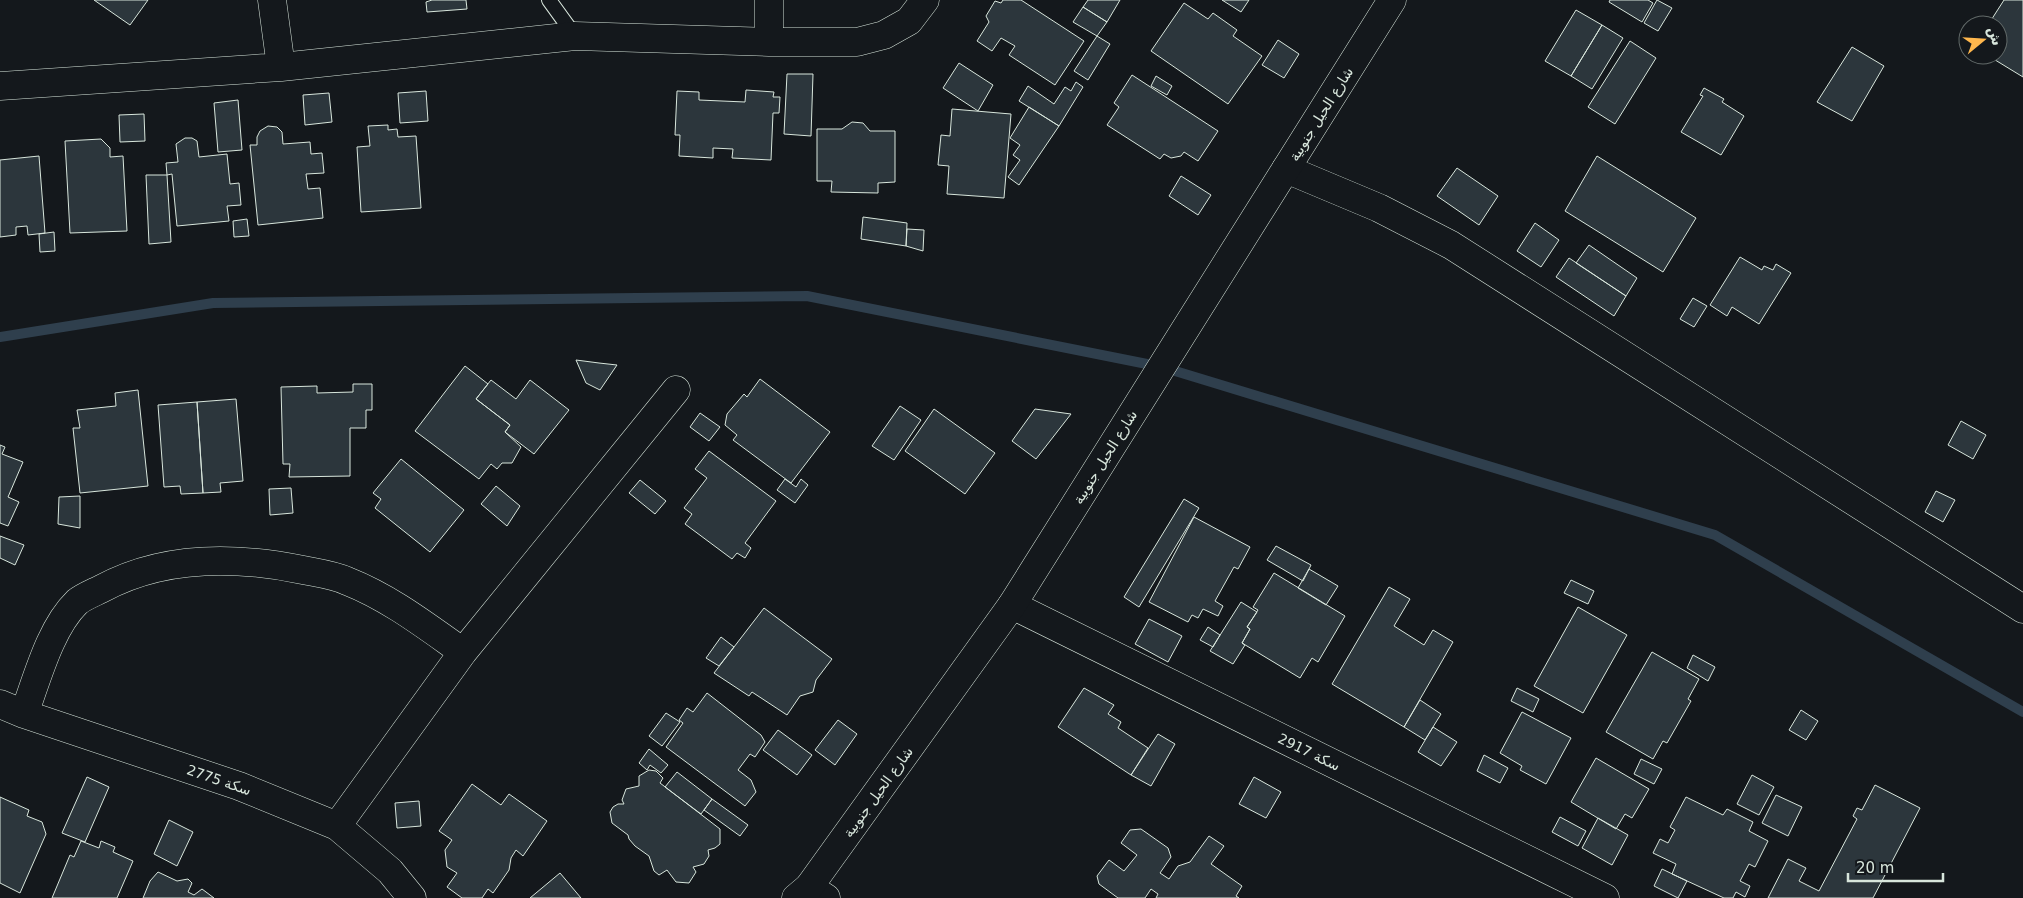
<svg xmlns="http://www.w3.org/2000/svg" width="2023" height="898" font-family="'DejaVu Sans','Noto Sans Arabic',sans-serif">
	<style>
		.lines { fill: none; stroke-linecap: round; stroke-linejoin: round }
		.stream { stroke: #2f3f4d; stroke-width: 10 }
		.building { fill: #2c363c; stroke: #d8e6dc }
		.lane-casing { stroke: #d8e6dc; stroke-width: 16 }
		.street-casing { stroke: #d8e6dc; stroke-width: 29 }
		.secondary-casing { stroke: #d8e6dc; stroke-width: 29 }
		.lane { stroke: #14181c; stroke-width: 14 }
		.street { stroke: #14181c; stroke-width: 28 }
		.secondary { stroke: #14181c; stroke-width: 28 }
		.labels { text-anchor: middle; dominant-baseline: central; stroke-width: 4; stroke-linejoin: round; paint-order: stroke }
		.street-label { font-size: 14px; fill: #d8e6dc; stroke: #14181c }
	</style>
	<rect width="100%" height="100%" fill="#14181c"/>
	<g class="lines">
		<path class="stream" d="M0,337L213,303L807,296L1162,367L1715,535L2023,712"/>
	</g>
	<path class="building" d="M94,0H148L130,25Z
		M432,0H466L467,9L427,12L426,2Z
		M1003,0H1021L1084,41L1055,85L1009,55L1015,46L1001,38L992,51L977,41L989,22L986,16L995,1L1001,3Z
		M1088,0H1120L1107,22L1083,7Z
		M1222,0H1249L1241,12Z
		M1610,0H1648L1653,3L1642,22L1609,2Z
		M1657,0L1672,8L1658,31L1644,23Z
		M2004,0H2023V77L1987,55H1998V25H1988Z
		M1184,3L1208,19L1213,13L1237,30L1233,36L1262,56L1228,104L1151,51Z
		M1083,7L1107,22L1097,36L1073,22Z
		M1576,10L1602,25L1571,76L1545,61Z
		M1602,25L1623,38L1592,89L1571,76Z
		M1097,36L1110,44L1088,80L1074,71Z
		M1278,40L1299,54L1284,78L1262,65Z
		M1630,41L1656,58L1615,124L1588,107Z
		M1852,47L1884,66L1852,121L1817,102Z
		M959,63L993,85L978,111L943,88Z
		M787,74H813L811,136L784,134Z
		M1132,75L1218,131L1198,161L1184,152L1181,156L1171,158L1164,154L1160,159L1107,125L1119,107L1114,103Z
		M1156,76L1172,86L1167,95L1151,86Z
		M1076,82L1083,87L1059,126L1019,101L1028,86L1054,104L1065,87L1071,91Z
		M1704,88L1724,99L1722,102L1744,116L1721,155L1681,132L1703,96L1700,95Z
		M746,90L774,92L773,97H780L779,113H773L771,160L732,158L733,149L713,148V158L679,156L680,135H675L677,91L699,92V100L745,102Z
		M426,91L428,121L400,123L398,93Z
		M329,93L332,122L305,125L303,95Z
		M238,100L242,150L218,152L214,103Z
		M1029,107L1059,126L1019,185L1008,177L1020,160L1013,155L1020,145L1010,138Z
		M952,109L1011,114L1004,198L947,194L949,166L938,165L941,135L950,136Z
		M144,114L145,141L120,142L119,115Z
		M852,122L863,123L870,131H895V182L878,183V193L831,192L832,181H817V129H842Z
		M388,125V130L397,129L398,137L416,136L421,208L361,212L357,147L370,146L368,126Z
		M268,126L277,127L282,132L283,144L310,142L311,154L322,153L324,173L306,174L308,189L320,188L323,218L258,225L250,145H257V137L260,131Z
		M185,138H192L197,141L199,157L227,154L230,184L239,183L241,205L227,206L229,221L177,226L172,174L167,175L166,163L178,162L176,144Z
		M101,139L110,148V157L123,156L127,231L70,233L65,141Z
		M39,156L45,233L28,235L27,226L16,227V235L0,237V160Z
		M1597,156L1696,218L1663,272L1565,211Z
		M1457,168L1498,196L1479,225L1437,196Z
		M146,175H167L171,242L149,244Z
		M1181,176L1211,195L1198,215L1169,196Z
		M863,217L907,223L906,246L861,239Z
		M247,219L249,236L234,237L233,221Z
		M1535,223L1559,240L1541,267L1517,251Z
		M907,229L924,230L923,251L906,246Z
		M54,232L55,251L40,252L39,234Z
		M1589,245L1637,278L1626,296L1576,263Z
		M1740,257L1762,270L1764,266L1773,270L1776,264L1791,273L1759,324L1732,307L1727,316L1710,305Z
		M1569,258L1626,296L1614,316L1556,277Z
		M1693,298L1707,306L1694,327L1680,319Z
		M576,360L599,363L617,365L600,390L586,383Z
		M465,366L488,384L476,399L510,425L505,432L521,447L512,463H502L497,469L491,464L479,479L415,431Z
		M760,379L830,432L791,483L733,440L737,435L725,425L727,414L744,394L747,397Z
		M491,380L516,399L530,380L569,410L534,454L505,432L510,425L476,399Z
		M353,384H372V410H366V428H350V476L289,477L290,464H283L281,387L317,386V393L353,392Z
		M138,390L148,486L80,493L73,428H80L77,410L116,406L115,393Z
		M236,399L243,481L220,483L221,492L203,493L197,402Z
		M197,402L203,493L181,494L180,486L164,487L158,405Z
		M900,406L921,420L894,460L872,446Z
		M934,409L995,453L965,494L905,451Z
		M1035,409L1071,414L1036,459L1012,441Z
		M700,413L720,427L709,441L690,427Z
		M1961,421L1986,435L1973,459L1948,445Z
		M0,445L5,447L2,454L23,462L8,497L19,502L8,526L0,523Z
		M709,451L776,501L745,543L751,548L745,558L737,553L732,559L685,524L692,514L684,508L707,478L695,469Z
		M401,459L464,510L430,552L375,508L381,499L373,493Z
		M785,479L796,487L801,479L808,485L795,503L777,490Z
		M640,480L666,501L655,514L629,493Z
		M496,486L520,506L507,526L481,504Z
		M291,488L293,513L270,515L269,489Z
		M1936,491L1955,500L1943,522L1925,512Z
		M80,496V528L58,524L59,497Z
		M1184,499L1199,508L1139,607L1124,597Z
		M1194,517L1250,547L1238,569L1234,567L1215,601L1223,606L1218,616L1203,609L1198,618L1192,615L1188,622L1149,602Z
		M0,536L24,545L15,565L0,558Z
		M1276,546L1311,565L1303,581L1267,560Z
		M1309,569L1338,586L1326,605L1298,588Z
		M1274,573L1345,616L1318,662L1312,658L1300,678L1242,643L1250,629L1247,627L1258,610L1253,607Z
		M1571,580L1594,591L1588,604L1564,593Z
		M1389,587L1410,599L1394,626L1424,645L1433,630L1453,642L1404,727L1332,684Z
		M1241,602L1257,612L1247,627L1250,629L1242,643L1245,645L1233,664L1210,651Z
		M1578,607L1627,635L1583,713L1534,686Z
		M764,608L832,659L816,680L813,692L800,696L787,715L752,692L749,696L714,673Z
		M1149,619L1182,636L1168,662L1135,644Z
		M1208,627L1220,635L1213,647L1200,640Z
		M721,637L734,647L719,666L706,658Z
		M1652,652L1699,679L1688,699L1691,701L1667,743L1663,741L1653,759L1606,732Z
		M1693,655L1715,667L1708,681L1687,668Z
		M1084,688L1114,705L1108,714L1121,722L1118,728L1148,748L1131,775L1058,727Z
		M1517,688L1539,699L1533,712L1511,701Z
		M707,693L761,735L765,742L755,757L750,754L738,770L751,780L756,792L745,806L666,747L683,723L679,720L687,708L693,712Z
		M1420,700L1441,714L1425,740L1404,727Z
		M1801,710L1818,721L1806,740L1789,730Z
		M1522,712L1571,738L1546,784L1520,770L1522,766L1500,753Z
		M666,713L680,722L662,746L649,736Z
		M838,720L857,734L835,765L815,750Z
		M1433,727L1457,742L1441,766L1418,752Z
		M778,730L812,755L797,775L763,750Z
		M1158,734L1175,744L1151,786L1131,775Z
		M649,749L668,765L661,773L650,765L647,770L639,763Z
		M1484,755L1508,768L1500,783L1477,771Z
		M1596,758L1649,789L1632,818L1625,814L1616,829L1571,802Z
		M1641,759L1662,769L1654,784L1634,774Z
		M649,770L656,771L663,778L660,783L720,829V844L715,848L708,850L709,856L704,864L693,867L696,872L689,883L676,882L667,870L659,875L654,871L649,856L635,846L629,839L628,835L612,823L610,812L613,807L618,804H624L622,800L626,789L639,786V776Z
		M677,772L712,799L701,814L665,787Z
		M1752,775L1774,787L1759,815L1737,804Z
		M87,777L109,787L85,842L62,833Z
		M1254,777L1281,792L1266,818L1239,804Z
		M472,784L501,805L509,794L547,821L523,856L516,850L511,858L509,870L493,893L488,889L482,898H462L447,887L457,873L447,867L445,850L452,840L439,831Z
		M1875,785L1920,808L1873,898H1768L1788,859L1806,868L1799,881L1819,891L1857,819L1853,816L1857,808L1862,810Z
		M1776,795L1802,807L1788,836L1762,823Z
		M0,797L29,810L27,816L42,822L46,834L20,893L0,883Z
		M1686,797L1723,815L1727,809L1753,822L1749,831L1768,841L1755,867L1749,864L1740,881L1750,886L1745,897L1736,892L1733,898H1724L1672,874L1676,864L1653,853L1660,839L1668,843L1675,830L1670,827Z
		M712,799L748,825L740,836L704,810Z
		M419,801L421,826L397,828L395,803Z
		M1560,817L1586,831L1578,846L1552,832Z
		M1598,818L1628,835L1612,865L1582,848Z
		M169,820L193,832L177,866L154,854Z
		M1141,829L1168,848L1171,857L1160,873L1169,879L1178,866L1190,862L1209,836L1224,846L1211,864L1242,886L1236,896L1239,898H1156L1158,894L1151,889L1145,898H1118L1099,884L1097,876L1109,860L1124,871L1137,855L1121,843L1130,830Z
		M81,841L99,848L101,841L115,847L113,852L133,861L117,898H52L70,855L74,857Z
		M1662,869L1687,881L1678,898L1654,886Z
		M158,872L177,881L188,879L192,883L188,892L194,895L202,889L214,898H143L150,881Z
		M560,873L581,898H530Z"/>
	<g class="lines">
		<defs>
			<path id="lane" d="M549,0L575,36"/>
			<path id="street" d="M272,0L281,67
				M769,42V0
				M0,86L281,67L575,36L769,42H857L884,35L909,21L925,0
				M1286,169L1379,208L1451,245L2023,609
				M1012,605L1605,898
				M0,704L24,714L239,786L337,826L390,871L412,898
				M24,714C37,679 50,628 77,602C83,597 93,593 101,589C163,555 235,556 303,570C318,573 334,575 347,581C390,598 426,626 463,652
				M337,826L463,652L676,390
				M809,887L826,898"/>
			<path id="secondary" d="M796,898L809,887L1012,605L1392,0"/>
		</defs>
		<use href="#lane" class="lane-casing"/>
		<use href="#street" class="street-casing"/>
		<use href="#secondary" class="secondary-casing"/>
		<use href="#lane" class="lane"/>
		<use href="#street" class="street"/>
		<use href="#secondary" class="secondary"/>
	</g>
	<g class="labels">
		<g class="street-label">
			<text transform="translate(1321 114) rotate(-58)">شارع الحيل جنوبية</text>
			<text transform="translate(1105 457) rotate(-58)">شارع الحيل جنوبية</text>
			<text transform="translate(1309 752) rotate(26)">سكة 2917</text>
			<text transform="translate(219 780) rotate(19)">سكة 2775</text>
			<text transform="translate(878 792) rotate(-54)">شارع الحيل جنوبية</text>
		</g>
	</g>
	<g transform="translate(1983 40) rotate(72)"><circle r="24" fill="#14181c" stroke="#626a69"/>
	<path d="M0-4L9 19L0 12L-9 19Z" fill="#ffb74d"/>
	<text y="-8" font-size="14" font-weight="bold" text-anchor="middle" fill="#d8e6dc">ش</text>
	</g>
	<path d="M1848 873v8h95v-8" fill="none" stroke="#d8e6dc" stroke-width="2.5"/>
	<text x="1856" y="873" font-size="15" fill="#d8e6dc" stroke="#14181c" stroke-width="4" paint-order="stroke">20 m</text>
</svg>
